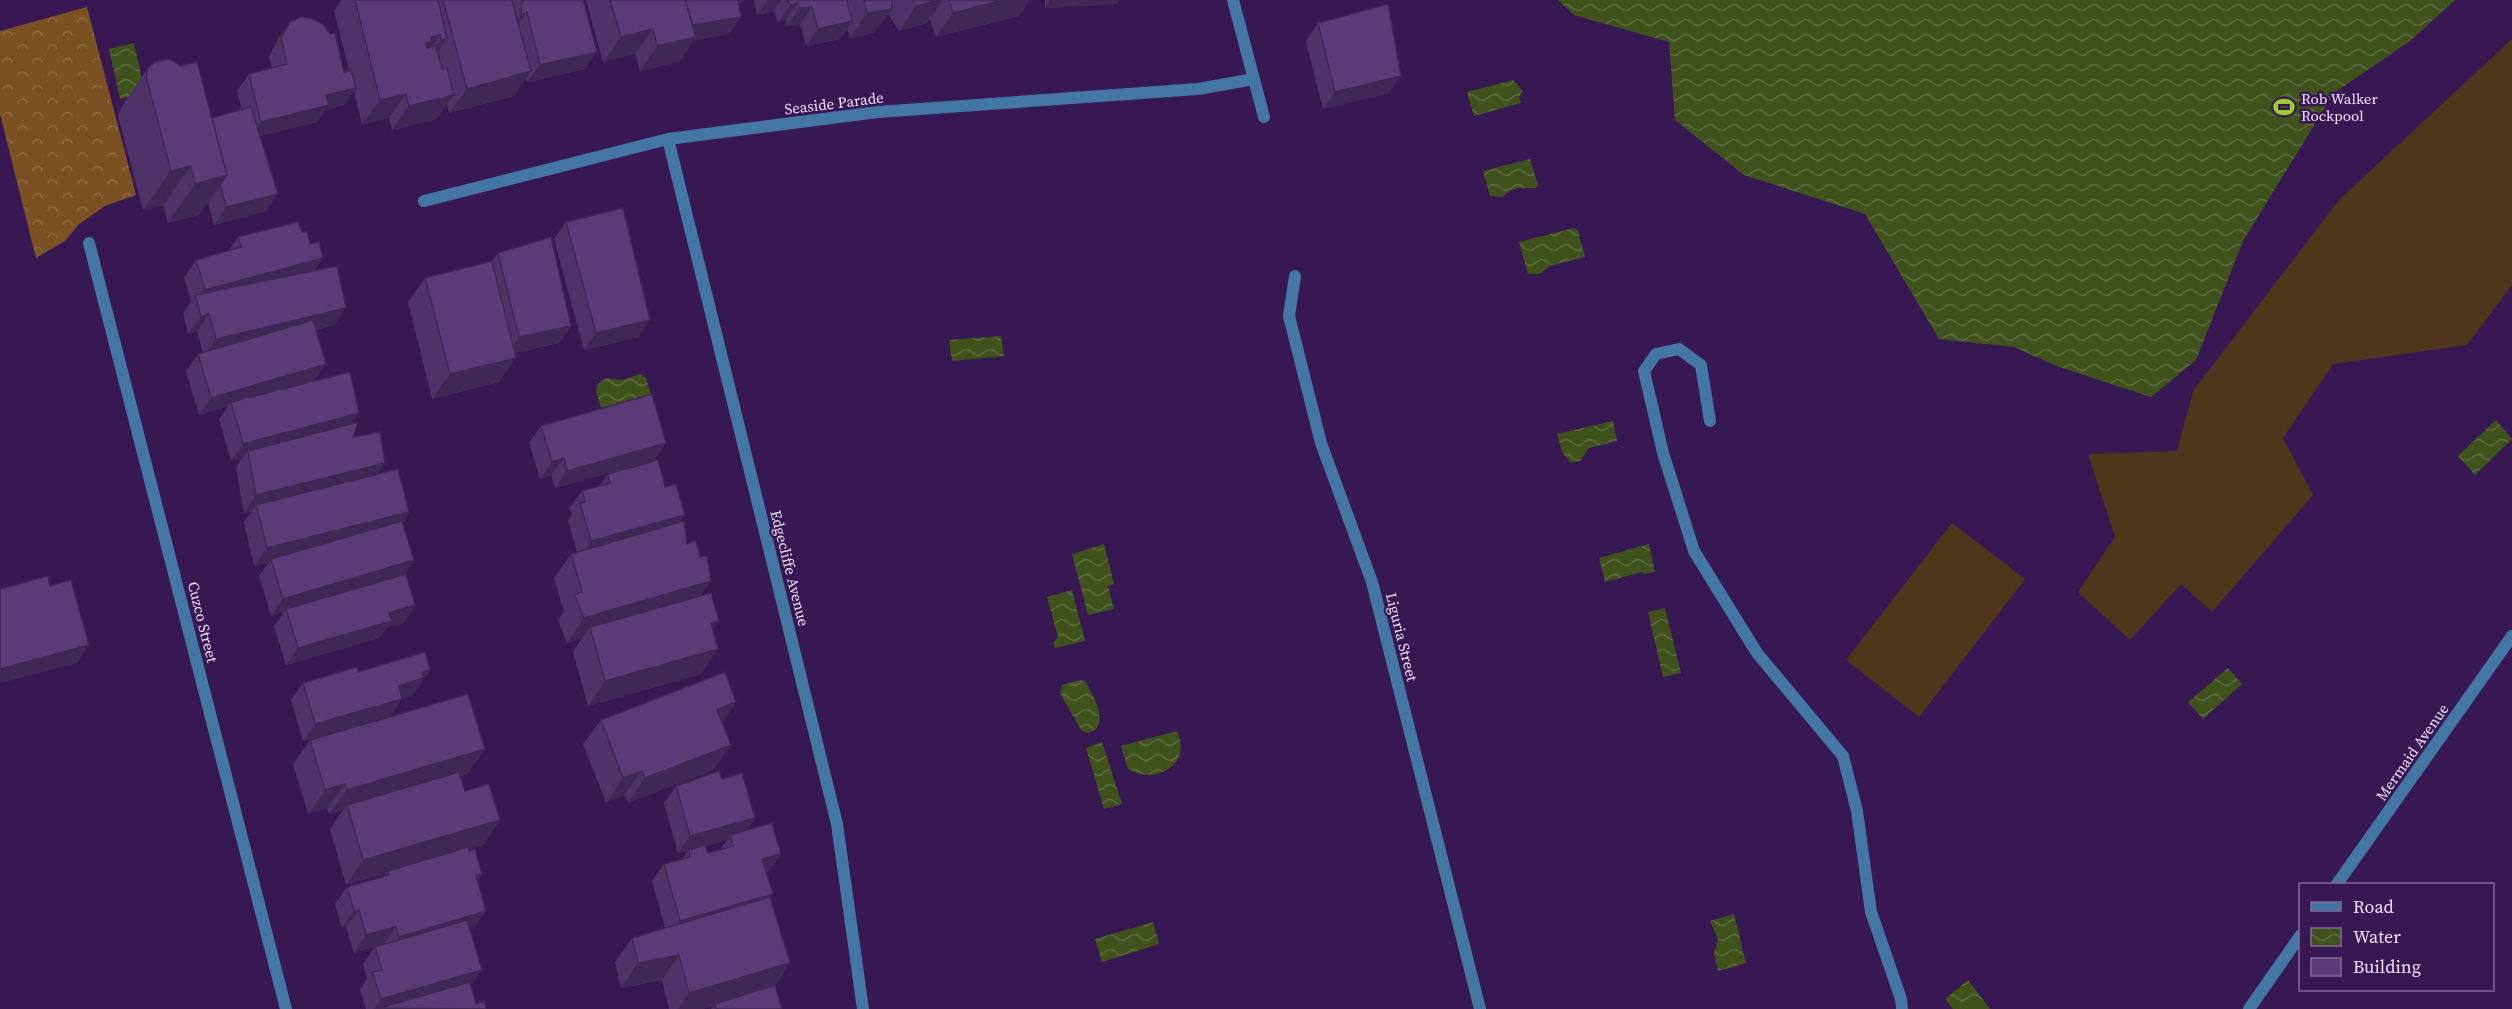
<svg xmlns="http://www.w3.org/2000/svg" width="2512" height="1009" font-family="'Source Serif 4',serif">
	<style>
		.grass { fill: #4f361b }
		.forest { fill: url(#forest-crowns) }
		.water { fill: url(#water-waves) }
		.lines { fill: none; stroke-linecap: round; stroke-linejoin: round }
		.lane { stroke: #4376a2; stroke-width: 12 }
		.street { stroke: #4376a2; stroke-width: 12 }
		.wall { fill: #4d3367; fill-rule: evenodd }
		.shaded-wall { fill: #3f2954 }
		.building { fill: #5a3b78; stroke: #3f2954; stroke-width: 1.5 }
		.labels { text-anchor: middle; dominant-baseline: central; stroke-width: 5; stroke-linejoin: round; paint-order: stroke }
		.poi-label { font-size: 15px; fill: #efe2ff; stroke: #381852; text-anchor: start }
		.street-label { font-size: 15px; fill: #efe2ff; stroke: #381852 }
	</style>
	<defs>
		<pattern id="forest-crowns" width="20" height="18" patternUnits="userSpaceOnUse" patternTransform="scale(1.5)"><rect width="20" height="18" fill="#795123"/><path d="M2 6a3 3 0 1 1 6 0M12 15a3 3 0 1 1 6 0" fill="none" stroke="#8c6a44"/></pattern>
		<pattern id="water-waves" width="16" height="10" patternUnits="userSpaceOnUse" patternTransform="scale(1.5)"><rect width="16" height="10" fill="#3f521c"/><path d="M0 5q4-4 8 0t8 0" fill="none" stroke="#5b6b3e"/></pattern>
	</defs>
	<rect width="100%" height="100%" fill="#381852"/>
	<path class="grass" d="M2512,39V285L2467,345L2333,364L2283,438L2313,495L2212,612L2181,584L2130,640L2078,592L2115,537L2088,454L2177,451L2193,391L2339,200Z
		M1952,523L2025,579L1919,717L1846,660Z"/>
	<path class="forest" d="M87,7L136,195L105,206L79,224L65,241L36,258L0,114V31Z"/>
	<path class="water" d="M1558,0H2455L2410,41L2334,93L2243,241L2196,360L2151,397L2059,367L2014,347L1939,339L1865,214L1744,175L1675,120L1669,42L1574,15Z
		M134,43L145,93L120,99L109,49Z
		M1513,80L1523,91L1519,97L1521,103L1474,116L1467,92Z
		M1530,159L1538,185L1535,188C1522,189 1513,185 1503,197L1490,196L1483,171Z
		M1574,228L1578,231L1585,257L1549,266L1540,274H1528L1519,242Z
		M1001,336L1004,356L952,361L949,340Z
		M640,374L646,378L651,394L601,408L596,391L597,385L606,378L622,380Z
		M2496,420L2512,439L2475,475L2458,456Z
		M1613,421L1617,441L1589,448L1580,461L1571,463L1562,452L1557,434Z
		M1104,544L1114,584L1108,586L1114,609L1088,615L1072,554Z
		M1649,544L1655,572L1644,574L1642,572L1605,582L1599,558Z
		M1072,590L1085,641L1055,648L1053,643L1058,637L1047,597Z
		M1665,608L1681,673L1663,677L1648,612Z
		M2228,668L2242,684L2203,719L2188,702Z
		M1080,680L1085,681C1093,694 1112,729 1087,733L1081,730L1060,693L1062,685Z
		M1177,731C1193,766 1154,785 1128,769L1121,746Z
		M1102,742L1122,804L1104,809L1086,748Z
		M1734,914L1746,963L1718,971L1714,953L1718,939L1710,921Z
		M1153,922L1159,944L1102,962L1095,939Z
		M1968,980L1990,1009H1953L1945,999Z"/>
	<g class="lines">
		<path class="lane" d="M1710,421L1701,365L1679,349L1656,354L1644,371L1663,453L1694,551L1757,653L1843,756L1857,811L1871,912L1901,999L1902,1009"/>
		<path class="street" d="M1233,0L1264,117
			M668,139L837,824L863,1009
			M424,201L668,139L878,112L1198,89L1254,79
			M89,243L286,1009
			M1295,276L1289,316L1321,443L1372,582L1480,1009
			M2337,884L2512,636
			M2249,1009L2300,936"/>
	</g>
	<path class="wall" d="M342,0H583L585,69L527,82L526,78L514,96L449,113L447,104L436,119L392,130L389,118L362,125L354,91L344,105L325,110L317,122L260,136L266,211L214,225L208,202L199,215L168,223L163,205L143,210L118,116L121,108L148,68L212,118L242,110L237,91L249,74L272,68L269,56L278,39L290,22L344,72L349,70L334,11Z
		M586,0H744L742,2L739,4L741,17L729,34L694,40L679,62L640,71L635,53L603,62Z
		M754,0H1030L1019,16L936,37L930,19L927,23L899,31L888,14L874,33L850,38L847,28L840,39L806,46L800,24L787,26L786,20L778,22L774,11L757,15Z
		M1045,0H1120L1117,4L1045,8Z
		M1318,23L1401,76L1388,93L1323,109L1306,41Z
		M566,222L650,320L638,337L584,350L554,239Z
		M302,232L310,244L323,258L314,271L334,325L316,330L314,381L352,424L353,437L377,474L409,512L403,522L405,574L415,605L403,623L387,627L379,638L286,665L274,626L284,612L271,616L259,576L269,562L254,566L244,522L252,511L244,513L236,468L242,458L231,461L219,419L228,406L199,415L186,371L198,354L203,353L197,331L188,334L183,313L191,301L184,277L196,260L228,251L238,237Z
		M498,253L571,326L559,343L515,353L499,382L432,399L408,302L425,278L492,261Z
		M541,426L666,443L654,460L555,488L551,475L540,479L529,443Z
		M608,474L665,487L680,522L687,544L701,596L713,630L701,674L588,706L573,652L582,638L567,643L558,620L564,612L554,578L571,554L577,552L568,521L572,515L569,508L582,491L599,486Z
		M430,670L412,696L402,699L390,716L303,741L291,700L303,683L358,672Z
		M736,702L722,723L731,745L713,770L628,803L624,795L606,803L583,744L601,720Z
		M310,740L485,749L467,774L461,776L465,791L500,820L483,845L468,849L482,874L478,881L474,928L470,930L471,986L476,1004L486,1009H366L360,989L367,979L363,964L375,947L377,946L354,953L346,927L342,928L335,904L347,887L384,876L387,873L346,885L330,829L343,810L329,814L327,808L308,814L293,764Z
		M722,779L755,818L747,830L781,854L769,871L766,872L773,894L770,898L790,963L775,985L782,1009H711L714,1005L702,1009H669L662,980L621,988L615,962L632,938L665,928L652,881L664,864L682,859L688,851L678,853L664,803L676,786ZM727,840L720,850L708,853L706,846Z"/>
	<path class="shaded-wall" d="M731,0H744L742,2L724,9Z
		M768,0H781L774,11L757,15Z
		M939,0H943L927,23L899,31L916,6Z
		M1003,0H1030L1019,16L936,37L953,13Z
		M1050,0H1120L1117,4L1045,8Z
		M798,3L786,20L778,22L790,5Z
		M812,7L800,24L787,26L799,8Z
		M892,9L874,33L850,38L867,13Z
		M527,12L514,29L509,32L521,15Z
		M741,17L729,34L694,40L679,62L640,71L657,46L689,26Z
		M852,21L840,39L806,46L818,29Z
		M653,29L635,53L603,62L621,37Z
		M440,35L423,60L426,42L431,37Z
		M447,39L430,64L424,65L441,40Z
		M597,52L585,69L527,82L540,65Z
		M531,71L514,96L449,113L467,89Z
		M1401,76L1388,93L1323,109L1335,92Z
		M356,88L344,105L325,110L317,122L249,139L261,122L326,95Z
		M406,94L389,118L362,125L380,100Z
		M454,95L436,119L392,130L409,106Z
		M191,166L163,205L143,210L171,171Z
		M227,175L199,215L168,223L195,184Z
		M278,194L266,211L214,225L226,207Z
		M323,258L311,275L197,302L205,290Z
		M346,308L334,325L204,357L216,339Z
		M209,314L197,331L188,334L201,317Z
		M650,320L638,337L584,350L596,333Z
		M571,326L559,343L507,354L519,337Z
		M516,358L499,382L432,399L450,374Z
		M326,364L314,381L231,402L228,406L199,415L211,398Z
		M359,413L347,431L248,451L242,458L231,461L243,444Z
		M666,443L654,460L555,488L567,471Z
		M564,458L551,475L540,479L552,462Z
		M385,463L373,480L256,505L252,511L244,513L256,495Z
		M409,512L397,530L271,559L269,562L254,566L267,548Z
		M685,515L673,532L579,558L591,541Z
		M414,560L402,578L286,609L284,612L271,616L283,599Z
		M711,581L694,605L590,627L582,638L567,643L584,618Z
		M415,605L403,623L387,627L379,638L286,665L298,648L389,613Z
		M719,621L702,646L711,623Z
		M89,645L77,663L0,683V669Z
		M718,649L701,674L588,706L605,681Z
		M430,670L412,696L400,699H402L390,716L303,741L315,724L399,686L422,672Z
		M736,702L719,727L717,710Z
		M731,745L713,770L628,803L645,778Z
		M485,749L467,774L348,809L347,805L343,810L329,814L347,790Z
		M642,771L624,795L606,803L623,778Z
		M345,784L327,808L308,814L325,790Z
		M755,818L743,835H730L727,840L678,853L690,836Z
		M500,820L483,845L389,872L388,871L387,873L346,885L363,860Z
		M781,854L769,871L750,876L762,859Z
		M482,874L470,891L476,875Z
		M773,894L760,912L668,938L680,921Z
		M359,910L346,927L342,928L354,911Z
		M486,911L474,928L387,954L399,937Z
		M396,927L384,944L354,953L366,935Z
		M679,955L662,980L621,988L638,963Z
		M790,963L773,988L715,1004L714,1005L702,1009H678L689,993Z
		M482,970L470,987L380,1009H374L381,999Z"/>
	<path class="building" d="M355,0H438L447,39L441,40L440,35L431,37L432,41L426,42L427,48L436,46L442,69L447,68L454,95L409,106L406,94L380,100Z
		M443,0H512L531,71L467,89Z
		M522,0H583L597,52L540,65L527,12L521,15Z
		M610,0H685L696,37L657,46L653,29L621,37Z
		M685,0H738L741,17L693,25Z
		M788,0H847L852,21L818,29L812,7L799,8L798,3L790,5Z
		M864,0H892V9L867,13Z
		M912,0H939L916,6Z
		M949,0H1003L953,13Z
		M1388,4L1401,76L1335,92L1318,23Z
		M301,17L313,19L323,24L330,34L335,33L344,72L351,70L356,88L326,95L329,105L261,122L249,74L287,64L281,38L290,22Z
		M170,59L180,66L197,62L227,175L195,184L191,166L171,171L146,77L148,68L155,62Z
		M251,107L278,194L226,207L220,185L227,175L212,118Z
		M623,208L650,320L596,333L566,222Z
		M298,222L302,232H307L310,244L319,241L323,258L205,290L196,260L241,247L238,237Z
		M551,237L571,326L519,337L498,253Z
		M492,261L516,358L450,374L425,278Z
		M337,266L346,308L216,339L209,314L201,317L195,295Z
		M313,320L326,364L211,398L198,354Z
		M350,372L359,413L243,444L231,402Z
		M652,394L666,443L567,471L564,458L552,462L541,426Z
		M358,422L353,437L380,432L385,463L256,495L248,451Z
		M658,460L665,487L676,484L685,515L591,541L580,503L585,502L582,491L610,483L608,474Z
		M398,469L409,512L267,548L256,505Z
		M402,521L414,560L283,599L271,559Z
		M684,521L687,544L696,540L700,557L707,556L711,581L584,618L575,595L582,591L571,554Z
		M406,574L415,605L389,613L392,621L298,648L286,609Z
		M48,576L50,586L71,580L89,645L0,669V589Z
		M711,593L719,621L711,623L718,649L605,681L590,627Z
		M425,652L430,670L422,672L424,678L399,686L402,699L315,724L303,683L357,667L358,672Z
		M725,672L736,702L717,710L731,745L645,778L642,771L623,778L601,720Z
		M468,694L485,749L347,790L345,784L325,790L310,740Z
		M719,771L722,779L742,773L755,818L690,836L676,786Z
		M459,772L465,791L489,784L500,820L363,860L347,805Z
		M772,823L781,854L762,859L773,894L680,921L664,864L690,857L689,850L705,845L708,853L733,846L730,835Z
		M468,847L469,851L475,849L482,874L476,875L486,911L399,937L396,927L366,935L359,910L354,911L347,887L389,875L388,871Z
		M770,897L790,963L689,993L679,955L638,963L632,938Z
		M467,920L482,970L381,999L372,972L382,970L375,947Z
		M470,982L476,1004L484,1001L486,1009L380,1008Z
		M775,985L782,1009H716L715,1004Z"/>
	<defs>
		<symbol id="stadium-bare" viewBox="-9 -9 18 18"><path d="M0-5a6.5 5 0 1 0 0 10a6.5 5 0 1 0 0-10ZM-3.5-1.8h7v3.6h-7Z" fill="#9acb35" stroke="#381852" stroke-width="2.5" paint-order="stroke"/></symbol>
	</defs>
	<g fill-rule="evenodd">
		<use href="#stadium-bare" x="2269" y="92" width="30" height="30"/>
	</g>
	<g class="labels">
		<g class="poi-label">
			<text x="2301" y="98">Rob Walker<tspan x="2301" dy="17">Rockpool</tspan></text>
		</g>
		<g class="street-label">
			<text transform="translate(834 103) rotate(-7)">Seaside Parade</text>
			<text transform="translate(790 568) rotate(76)">Edgecliffe Avenue</text>
			<text transform="translate(203 622) rotate(76)">Cuzco Street</text>
			<text transform="translate(1402 637) rotate(76)">Liguria Street</text>
			<text transform="translate(2412 752) rotate(-55)">Mermaid Avenue</text>
		</g>
	</g>
	<rect x="2299" y="883" width="195" height="108" fill="#381852" stroke="#816997" stroke-width="1.5"/>
	<rect x="2311" y="902" width="30" height="9" fill="#4376a2" stroke="#816997" stroke-width="1.5"/>
	<text x="2353" y="913" font-size="18" fill="#efe2ff">Road</text>
	<rect x="2311" y="928" width="30" height="18" fill="url(#water-waves)" stroke="#816997" stroke-width="1.5"/>
	<text x="2353" y="943" font-size="18" fill="#efe2ff">Water</text>
	<rect x="2311" y="958" width="30" height="18" fill="#5a3b78" stroke="#816997" stroke-width="1.5"/>
	<text x="2353" y="973" font-size="18" fill="#efe2ff">Building</text>
</svg>
